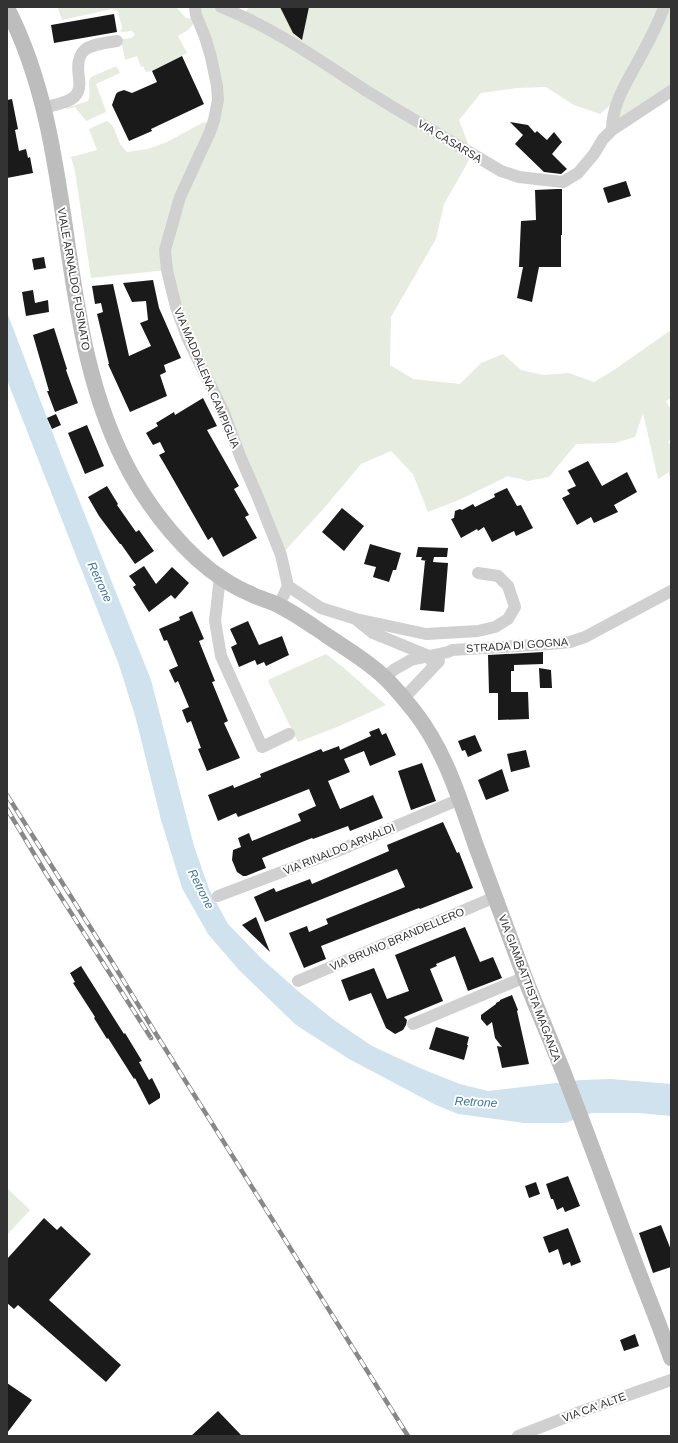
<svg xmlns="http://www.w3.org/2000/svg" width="678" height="1443" font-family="Arial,sans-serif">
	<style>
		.green { fill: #e6ecdf }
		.water { fill: #cfe2ee }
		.building { fill: #1a1a1a }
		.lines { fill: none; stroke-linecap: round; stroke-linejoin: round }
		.street { stroke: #d0d0d0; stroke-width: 12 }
		.secondary { stroke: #bdbdbd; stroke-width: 16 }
		.rail-casing { stroke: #888; stroke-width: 4.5 }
		.rail { stroke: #fff; stroke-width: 3; stroke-dasharray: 9; stroke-linecap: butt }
		.labels { text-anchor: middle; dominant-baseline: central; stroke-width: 4; stroke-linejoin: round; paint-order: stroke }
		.street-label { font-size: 11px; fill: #333; stroke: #fff }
		.water-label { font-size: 12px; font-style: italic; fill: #3f7597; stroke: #fff }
	</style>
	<rect width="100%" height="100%" fill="#fff"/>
	<path class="green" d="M64,7H176L186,18L197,19L195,7H221L243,16L249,7H671V91L612,130L616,100L600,114L574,105L546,87L517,88L481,93L459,120L472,154L463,171L444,204L436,239L391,317L390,365L413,379L460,384L481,363L503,354L521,370L543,375L569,373L594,382L614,370L671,330V398L666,401L671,410V440L668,441L671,447V478H670L669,472L658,479L643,413L635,437L615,443L576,444L549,477L528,481L508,476L461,499L428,512L413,474L391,451L361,464L326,506L281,555L240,456L167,270L91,278L75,171L71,157L97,150L89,129L107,121L113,126L120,144L127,152L148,149L167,142L204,122L209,124L218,100L197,20L188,30L178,36L187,53L152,71L146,72L143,66L141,67L137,56L125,60L122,44L123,39L131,38L135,35L132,31L123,32L120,31L122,28L118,11L112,9L62,20L58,8Z
		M114,67H117L120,73L96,84L106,111L104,113L86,121L75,107L67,109L66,108L88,101C92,93 86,85 91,77Z
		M326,654L345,669L386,705L337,727L298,742L268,681L270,679Z
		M7,1188L30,1210L7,1235Z"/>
	<path class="water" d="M7,312L61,455L151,680L194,846L209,889L228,924L262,959L298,991L334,1020L372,1046L422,1069L460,1084L488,1091L581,1080L611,1079L671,1084V1116L638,1113H592L565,1123H524L458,1114L436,1105L349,1059L296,1025L239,970L208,934L182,888L161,820L136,719L119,665L7,380Z"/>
	<path class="building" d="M280,7H309L302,40L293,33Z
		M114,14L117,32L54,43L51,25Z
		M182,56L204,104L151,129L152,131L129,141L112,105L116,94L118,92L124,90L132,93L157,82L152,71Z
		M12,99L18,129L15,130L19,151L26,149L28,158L30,157L33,173L7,178V100Z
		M510,122L528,125L535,133L537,131L547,140L554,132L562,142L552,154L567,169L561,174L544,172L515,144L523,135Z
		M626,181L631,196L608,203L603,188Z
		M557,189H562V235H561V267H539L532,302L517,298L523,267H519L521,221L536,220L535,190Z
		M44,257L46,268L34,270L32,259Z
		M153,280L159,308L181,358L164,365L166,372L160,375L167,396L130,412L108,364H109L97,314L103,312L101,303L95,304L92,286L113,284L129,356L151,346L140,323L148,320L146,301L132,302L123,283Z
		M33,290L35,303L48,300L49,312L26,316L22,292Z
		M54,328L67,369L66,370L78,403L55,412L47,391H49L33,335Z
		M203,398L217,426L207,430L239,486L234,489L249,515L245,517L257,538L223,557L212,537L208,540L165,465L159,455L165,452L160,442L153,445L146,433L158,426L156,423L174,412L175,415Z
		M56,414L61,425L52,429L47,418Z
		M87,425L104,466L85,474L68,433Z
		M588,461L602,486L627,472L637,492L614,505L618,512L594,523L591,517L577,525L562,498L570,494L567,490L576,486L568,471Z
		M107,486L118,504L117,505L136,532L139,530L154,551L135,564L121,544H120L99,516L88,497Z
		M507,488L517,506L521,505L533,528L516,536L514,531L492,542L484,527L478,531L477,529L461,538L451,519L454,518L455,511L460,509L462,510L473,504L475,507L495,497L494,494Z
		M342,508L364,526L344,551L322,532Z
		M370,544L401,553L396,570H393L389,582L373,577L376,567L364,564Z
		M418,547L448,548L447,557H434L433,562L448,563L444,612L420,610L425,561H427L421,560L422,557H416Z
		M144,566L156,584L172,567L189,583L175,599L171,595L149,612L133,587L136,585L129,576Z
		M192,611L204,639L199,641L215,681L212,682L228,721L224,723L240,758L207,771L198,749L201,748L191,721L187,723L182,710L189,707L178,681L175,683L169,670L178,666L167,640L164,641L159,629L180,620L179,617Z
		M248,621L259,645L282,636L289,655L266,666L264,662L257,665L255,660L239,667L231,647L237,644L230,629Z
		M543,652V664L514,665V671H511V692H528L529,719L498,720V693H489L488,655Z
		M539,668L551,670L552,688H540Z
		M379,728L382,735L386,733L396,755L370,766L364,751L344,759L350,772L328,781L340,809L373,795L383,818L350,831L348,826L313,839L312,838L262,858L266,868L246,876H243L237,872L232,860L233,850L241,847L238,838L249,833L252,841L301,821L298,814L316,806L309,789L238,817L236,813L218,821L208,795L233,785L234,788L261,777L260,774L321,749L323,752L339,746L340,750L371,736L369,732Z
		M475,735L482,751L468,757L465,750L462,751L458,741Z
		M526,750L530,767L511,772L507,754Z
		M422,763L436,801L411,810L398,771Z
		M502,769L509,791L486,800L478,780Z
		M443,822L457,853L459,852L473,888L420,909L419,908L321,946L326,959L304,968L289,933L307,926L309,932L328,924L326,919L405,887L397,869L265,922L254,897L274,888L276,892L310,879L312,884L389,851L387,845Z
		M256,917L270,952L242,925Z
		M465,927L480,962L493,957L502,978L468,991L455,956L436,964L437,966L430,969L443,1001L404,1017L407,1020L406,1025L403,1030L395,1034L386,1028L371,993L349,1001L341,980L374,968L387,999L409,991L395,955Z
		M81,966L124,1034L125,1033L142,1061L139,1062L149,1080L152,1078L160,1094V1098L149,1105L135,1078L134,1079L108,1038L107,1039L94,1018L95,1017L73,983L75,982L70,973Z
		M512,995L518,1010L517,1011L529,1064L502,1068L497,1046L502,1047L495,1038L492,1022L487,1026L481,1019V1015L496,1004V1003L500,1001V1000Z
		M436,1027L469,1037L467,1045H468L464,1060L429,1049Z
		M568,1176L580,1206L565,1212L563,1207L557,1210L553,1199H551L546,1184Z
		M536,1182L540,1194L529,1198L525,1186Z
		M44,1218L57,1230L61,1226L91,1254L49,1300L121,1365L106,1382L18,1305L14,1309L7,1303V1259Z
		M661,1225L671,1250V1267L653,1273L639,1233Z
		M568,1228L581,1262L571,1266L570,1262L563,1265L558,1249L549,1253L543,1237Z
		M635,1334L639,1346L624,1351L620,1340Z
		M7,1383L32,1400L7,1433Z
		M218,1411L242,1436H191Z"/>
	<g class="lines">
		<path class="street" d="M195,7L196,15L205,37L211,57L217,86L218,100L214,120L210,132L180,197L165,250L167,270L176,307L187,337L224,413L240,456L257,495L281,555L288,586
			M221,7C274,28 318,59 365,90C410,118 456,144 501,171L519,177L563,182L578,173L594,154L603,139L612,130L671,91
			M44,108C53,105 69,103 75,96C80,91 80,85 79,78C74,46 90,45 117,41
			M612,130C612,105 625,85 637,63C647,45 657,27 664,7
			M220,577L215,621L221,656L262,747L289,734
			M279,605L288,586L321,608L356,619L426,634L478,631L495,627L508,619L515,607L508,586L498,576L478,573
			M358,621L373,633L429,656L434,666
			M385,677L395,669L411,660L448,652L452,650L550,644L570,642L585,637L671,591
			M403,699L439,661
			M218,896L335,852L460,799
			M298,981L495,897
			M413,1024L525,977
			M518,1436L577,1413L671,1380"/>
		<path class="secondary" d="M7,8C82,154 51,330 131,474C152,512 187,556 223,579C232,585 241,590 251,594C260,599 271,601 280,606C296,614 311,625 326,635C345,648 366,660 383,676C394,686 405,700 414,711C445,750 460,800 476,846C492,890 509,934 525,978C538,1012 553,1045 566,1079C589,1138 610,1197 632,1255C645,1290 659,1323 671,1358"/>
		<defs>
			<path id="rail" d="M7,795L109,957L156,1034L408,1436
				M7,809L45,872L151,1038"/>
		</defs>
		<use href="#rail" class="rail-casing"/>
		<use href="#rail" class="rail"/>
	</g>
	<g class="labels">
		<g class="street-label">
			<text transform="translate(450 141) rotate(31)">VIA CASARSA</text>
			<text transform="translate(74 279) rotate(80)">VIALE ARNALDO FUSINATO</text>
			<text transform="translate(207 378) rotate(67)">VIA MADDALENA CAMPIGLIA</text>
			<text transform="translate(517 645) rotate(-4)">STRADA DI GOGNA</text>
			<text transform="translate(339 849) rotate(-22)">VIA RINALDO ARNALDI</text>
			<text transform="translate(397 939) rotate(-23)">VIA BRUNO BRANDELLERO</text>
			<text transform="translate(530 988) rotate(69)">VIA GIAMBATTISTA MAGANZA</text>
			<text transform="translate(594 1407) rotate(-20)">VIA CA' ALTE</text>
		</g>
		<g class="water-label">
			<text transform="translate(100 582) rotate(65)">Retrone</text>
			<text transform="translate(201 889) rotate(63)">Retrone</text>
			<text transform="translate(476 1102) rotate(3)">Retrone</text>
		</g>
	</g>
	<rect width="678" height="1443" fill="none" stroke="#333333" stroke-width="16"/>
</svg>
